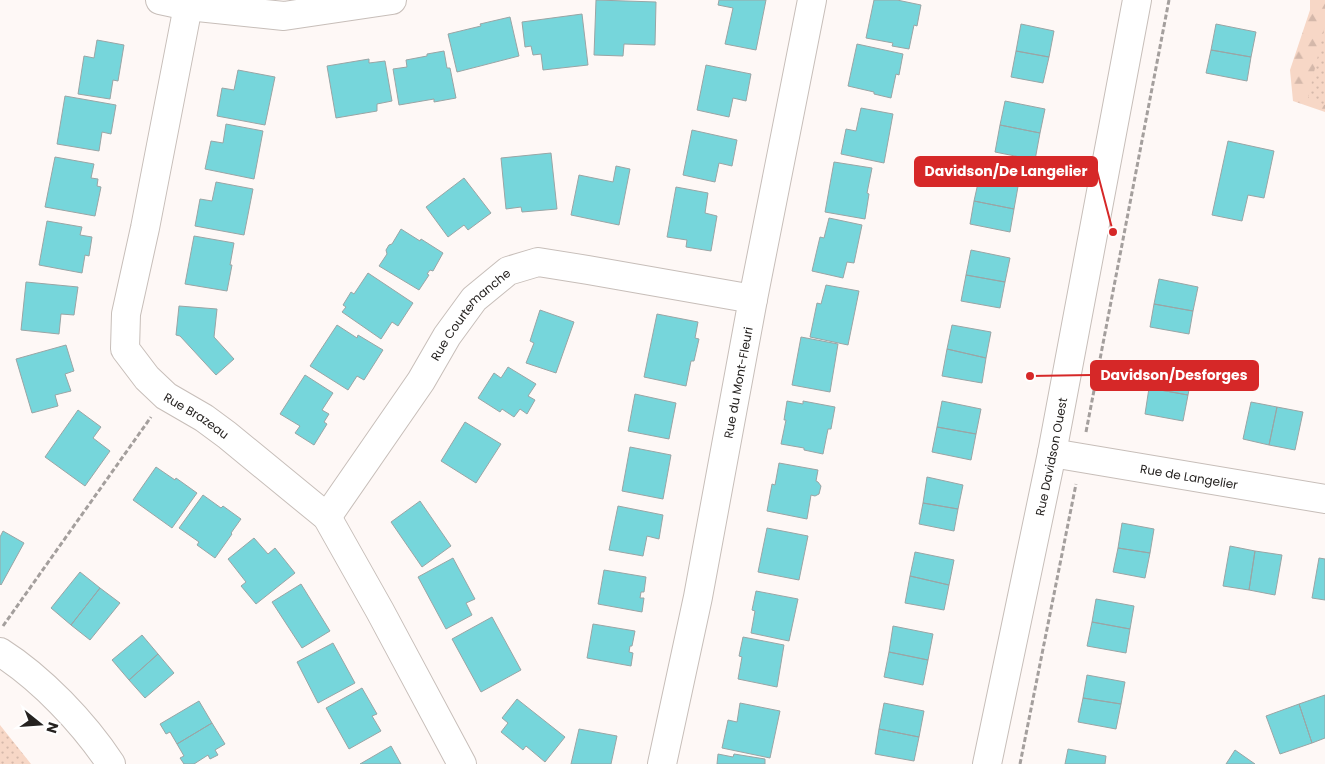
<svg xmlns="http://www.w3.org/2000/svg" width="1325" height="764" font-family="Poppins,sans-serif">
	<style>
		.forest { fill: url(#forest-firs) }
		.park { fill: url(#park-dots) }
		.building { fill: #76d6db; stroke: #9aa5a5 }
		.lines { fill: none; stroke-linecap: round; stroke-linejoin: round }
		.minor-casing { stroke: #c7beb9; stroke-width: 30 }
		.path { stroke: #a49f9d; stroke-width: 3; stroke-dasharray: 5 2.5; stroke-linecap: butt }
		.minor { stroke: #fff; stroke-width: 28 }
		.labels { text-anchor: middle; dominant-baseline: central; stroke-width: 5; stroke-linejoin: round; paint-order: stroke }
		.street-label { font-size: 12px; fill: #252220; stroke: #fff }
		.leader { fill: none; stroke: #d62828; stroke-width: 2 }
		.callout-dot { fill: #d62828; stroke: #fff; stroke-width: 2 }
		.callout { fill: #d62828; stroke: #d62828; stroke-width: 2 }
		.callout-label { font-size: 14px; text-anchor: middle; font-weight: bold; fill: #fff }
	</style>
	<defs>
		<pattern id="forest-firs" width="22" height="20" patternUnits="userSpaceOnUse" patternTransform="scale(1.25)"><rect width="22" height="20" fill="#f7d7c6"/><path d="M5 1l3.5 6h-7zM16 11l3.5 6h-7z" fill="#d4b8aa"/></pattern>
		<pattern id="park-dots" width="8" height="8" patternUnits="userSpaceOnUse" patternTransform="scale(1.25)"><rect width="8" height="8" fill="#f7d7c6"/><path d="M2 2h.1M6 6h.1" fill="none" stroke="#d4b8aa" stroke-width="1.8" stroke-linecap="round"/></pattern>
	</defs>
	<rect width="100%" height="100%" fill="#fef8f6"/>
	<path class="forest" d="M1310,0H1325V112L1293,101L1290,70L1310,10Z"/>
	<path class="park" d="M1325,25V105L1308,98Z
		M0,725L31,764H0Z"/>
	<path class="building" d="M596,0L656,2L655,45L624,44L623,56L594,55Z
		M719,0H766L756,50L725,44L733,8L718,5Z
		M874,0H897L921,5L917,26L914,25L909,49L892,46L893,43L866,38Z
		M582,14L588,65L543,70L541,54L533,55L531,46L525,47L522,22Z
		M510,17L519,56L457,72L448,34L481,26L480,24Z
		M1021,24L1054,31L1049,57L1016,51Z
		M1216,24L1256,32L1251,57L1211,50Z
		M97,40L124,45L118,81L113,80L110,99L78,94L84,56L94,58Z
		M857,44L903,54L899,75L896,74L891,98L874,94V92L848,86Z
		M1211,50L1251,57L1247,81L1206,73Z
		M444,51L447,68H450L456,98L434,102V99L399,105L393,69L407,67L406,60L427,56V54Z
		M1016,51L1049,57L1043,83L1011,77Z
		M369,59V63L385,61L392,101L377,104V111L336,118L327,66Z
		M706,65L751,74L746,101L733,98L729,117L697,110Z
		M238,70L275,77L265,125L217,116L222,88L234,90Z
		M65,96L116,105L111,134L102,132L99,151L57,144Z
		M1005,101L1045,109L1040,133L1000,125Z
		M861,108L893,114L884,163L841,154L846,129L856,131Z
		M226,124L263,131L254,179L205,169L211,141L223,143Z
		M1000,125L1040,133L1035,160L995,152Z
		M692,130L737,140L732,166L719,163L715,182L683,175Z
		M1228,141L1274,151L1264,198L1248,195L1242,221L1212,215Z
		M551,153L557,209L522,212L521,207L506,209L501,158Z
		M55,157L94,164L91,178L98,179L97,186L101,187L95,216L45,207Z
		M834,162L872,168L867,193L869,194L865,219L825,212Z
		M616,166L630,169L619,225L571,215L579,175L613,182Z
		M980,174L1019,181L1014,209L974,201Z
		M464,178L491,213L468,230L464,225L448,237L426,207Z
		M216,182L253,189L244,235L195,226L200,199L212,201Z
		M676,187L708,193L705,213L717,216L711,251L686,247L687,240L667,237Z
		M974,201L1014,209L1010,232L970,224Z
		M829,218L862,225L854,263L847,262L843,278L812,271L820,237L824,238Z
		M47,221L82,227L80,235L92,237L89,256L85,255L82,273L39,265Z
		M401,229L420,241L421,239L443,253L433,271L430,270L427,274L429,275L419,290L379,266L387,254L386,250L389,245L392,244Z
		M194,236L234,243L230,265H232L227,291L185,284Z
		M971,250L1010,258L1005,282L966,275Z
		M368,273L413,303L398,326L392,322L381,339L342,312L346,307L343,305L351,292L354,294Z
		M966,275L1005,282L1000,308L961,301Z
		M1159,279L1198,287L1193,311L1154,304Z
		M26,282L78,287L74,315L61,314L59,334L21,330Z
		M826,285L859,291L848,345L810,337L817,303L821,304Z
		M1154,304L1193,311L1189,334L1150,327Z
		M179,306L217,309L214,337L234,359L216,375L180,336L176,335Z
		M540,310L574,322L556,373L526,363L534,343L530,341Z
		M657,314L698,322L695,338L699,339L694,361H691L686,386L644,377Z
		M337,325L357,338L358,335L383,350L364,380L357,376L348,390L310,366Z
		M952,325L991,332L986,358L947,349Z
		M801,337L838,344L830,392L792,385Z
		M66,345L74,371L65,374L71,391L55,395L58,406L32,413L16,359Z
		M947,349L986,358L982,383L942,376Z
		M1154,362L1193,369L1188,395L1149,388Z
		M508,367L536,384L528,396L535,400L527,414L520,409L514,417L502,409L500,412L478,398L494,373L501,378Z
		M305,375L333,393L322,410L329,414L324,422L327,424L314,445L295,433L300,426L280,414Z
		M1149,388L1188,395L1183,421L1145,414Z
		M635,394L676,403L669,439L628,431Z
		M787,401L803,404V401L835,407L831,429H828L823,454L804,450V448L781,444L786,420H784Z
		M942,401L981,409L976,434L937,427Z
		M1251,402L1277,407L1269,445L1243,439Z
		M1277,407L1303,412L1295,450L1269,445Z
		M78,410L101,427L93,438L110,451L85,486L45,457Z
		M465,422L501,444L476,483L441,461Z
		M937,427L976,434L971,460L932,452Z
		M630,447L671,455L663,499L622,491Z
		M779,463L818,470L816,481L818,482L821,486L819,494L815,496L811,495L807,519L767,511L772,484L775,485Z
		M156,467L175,480L176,478L197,493L172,528L133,500Z
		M927,477L963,485L958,509L923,503Z
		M203,495L221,508L223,506L241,519L231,533L232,534L215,558L197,545L199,542L179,528Z
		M420,501L451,546L422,567L391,522Z
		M923,503L958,509L954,531L919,524Z
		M618,506L663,515L659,539L647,536L643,556L609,550Z
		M1122,523L1154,529L1150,553L1118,548Z
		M767,528L808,536L799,580L758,572Z
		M3,531L24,543L1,585L0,584V537Z
		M254,538L268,554L275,548L295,573L256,604L241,586L246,582L228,559Z
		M1230,546L1255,551L1249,590L1223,586Z
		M1118,548L1150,553L1145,578L1113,572Z
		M1255,551L1282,555L1275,595L1249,590Z
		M915,552L954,560L949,585L910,576Z
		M453,558L475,599L466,603L472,615L446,629L418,577Z
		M1319,558L1325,559V600L1312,598Z
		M604,570L646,577L644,592H641L640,598H644L642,612L598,604Z
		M80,572L100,588L71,625L51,608Z
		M910,576L949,585L944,610L905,603Z
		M301,584L330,631L302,648L272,602Z
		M100,588L120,603L90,640L71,625Z
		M756,591L798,599L789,641L751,633L755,611L752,610Z
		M1096,599L1134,606L1130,629L1092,622Z
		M492,617L521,670L481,692L452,639Z
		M1092,622L1130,629L1126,653L1087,646Z
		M593,624L635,631L632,646H630L629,652L633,653L631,666L587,658Z
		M893,626L933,634L928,660L889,652Z
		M142,635L158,654L129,680L112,660Z
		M743,637L784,645L777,687L738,679L742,657L739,656Z
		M333,643L355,683L318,703L297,662Z
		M889,652L928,660L923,685L884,677Z
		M158,654L174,673L145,698L129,680Z
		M1087,675L1125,682L1121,704L1083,698Z
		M362,688L377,714L372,716L381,731L349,749L326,708Z
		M1325,695V738L1312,743L1299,704Z
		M1083,698L1121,704L1116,729L1078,722Z
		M517,699L565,737L545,762L526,746L523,750L501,732L508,723L502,718Z
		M199,701L212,723L177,744L170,732L166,734L160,724Z
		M740,703L780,711L770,758L722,748L728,720L737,722Z
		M884,703L924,711L919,737L879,729Z
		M1299,704L1312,743L1280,754L1266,716Z
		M212,723L225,744L215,750L218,755L210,759L208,755L194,764H184L180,758L184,756L177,744Z
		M579,729L617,736L611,764H571Z
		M879,729L919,737L914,761L875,754Z
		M391,746L401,764H360Z
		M1068,749L1106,756L1105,764H1065Z
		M1235,750L1255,764H1226Z
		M718,754L733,757L734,754L765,759V764H717Z"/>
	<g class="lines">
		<defs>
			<g id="minor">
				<path d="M160,0L188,6L284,16L392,0"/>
				<path id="s1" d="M188,6L145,228L126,314L125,349L147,378L166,396L204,418L227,435L327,517L380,611L462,764"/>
				<path id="s2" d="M1052,453L1325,499"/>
				<path id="s3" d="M327,517L421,381L447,336L474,299L508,271L538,262L588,270L753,299"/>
				<path d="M0,652C41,678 84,723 111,764"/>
				<path id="s4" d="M662,764L698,597L753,299L812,0"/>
				<path id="s5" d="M987,764L1052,453L1137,0"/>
			</g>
		</defs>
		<use href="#minor" class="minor-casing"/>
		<path class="path" d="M1086,432L1169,0
			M3,626L151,417
			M1020,764L1076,484"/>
		<use href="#minor" class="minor"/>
	</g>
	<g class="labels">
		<g class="street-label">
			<text stroke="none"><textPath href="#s3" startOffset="249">Rue Courtemanche</textPath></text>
			<text stroke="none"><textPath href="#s4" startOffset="389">Rue du Mont-Fleuri</textPath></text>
			<text stroke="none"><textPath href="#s1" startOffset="448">Rue Brazeau</textPath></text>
			<text stroke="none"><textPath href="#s5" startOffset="314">Rue Davidson Ouest</textPath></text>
			<text stroke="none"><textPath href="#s2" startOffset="139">Rue de Langelier</textPath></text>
		</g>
	</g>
	<path class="leader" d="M1113 232L1097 171M1030 376L1091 375"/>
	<g class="callout-dot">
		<circle cx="1113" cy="232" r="5"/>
		<circle cx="1030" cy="376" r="5"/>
	</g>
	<g class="callout">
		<rect x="915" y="157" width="182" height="29" rx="5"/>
		<rect x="1091" y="361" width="167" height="29" rx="5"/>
	</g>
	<g class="callout-label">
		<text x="1006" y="176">Davidson/De Langelier</text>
		<text x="1174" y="380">Davidson/Desforges</text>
	</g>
	<g transform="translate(40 724) rotate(107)" stroke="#ffffff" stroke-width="4" paint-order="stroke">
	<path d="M0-4L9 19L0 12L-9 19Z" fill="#252220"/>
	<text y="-8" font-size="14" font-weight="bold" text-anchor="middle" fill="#252220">N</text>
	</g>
</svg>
